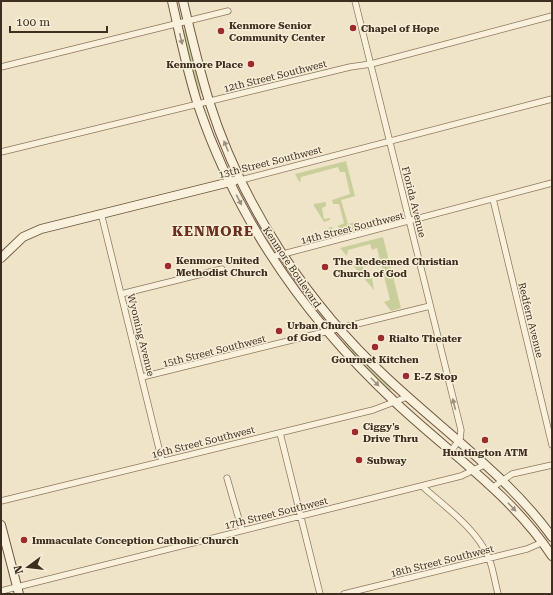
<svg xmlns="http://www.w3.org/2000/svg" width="553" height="595" font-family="'Roboto Serif',serif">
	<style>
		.green { fill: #c9cf9b }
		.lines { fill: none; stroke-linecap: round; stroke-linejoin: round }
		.street-casing { stroke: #8d765c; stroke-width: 7 }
		.secondary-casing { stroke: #6f573f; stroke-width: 10 }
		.street { stroke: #faf1dc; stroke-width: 5.5 }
		.secondary { stroke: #faf1dc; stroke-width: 8 }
		.oneway { fill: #9c907e }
		.poi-dot { fill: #9e2a2b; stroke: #f7eed8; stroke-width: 1.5 }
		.labels { text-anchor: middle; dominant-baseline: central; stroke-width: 3; stroke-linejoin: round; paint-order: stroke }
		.poi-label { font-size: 10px; font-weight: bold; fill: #3d2e20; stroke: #f7eed8; text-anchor: start }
		.street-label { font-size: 10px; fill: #3d2e20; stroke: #f7eed8 }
		.district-label { font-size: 14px; font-weight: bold; letter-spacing: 1px; fill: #6b2e1e; stroke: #f7eed8 }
	</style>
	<rect width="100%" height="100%" fill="#f0e4c8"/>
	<path class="green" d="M185,30L200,88L201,95L198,89L182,31Z
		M346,161L355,196L341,200L348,224L356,222L359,230L333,237L328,228L332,227L334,232L339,231L338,226L344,223L339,204H333L332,200L350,194L345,172H340L338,167L301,177L300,183L295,174Z
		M326,202V206L322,208L324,219L330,218V220L324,222L314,206V204Z
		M383,237L401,308L391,311L384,302L390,300L377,248L372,250L370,244L348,250L347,256L340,248Z
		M367,259L362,262L366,279L372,278L374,290L351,263L354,261L356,266L361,264V260Z
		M344,342L391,389L390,391L343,344Z"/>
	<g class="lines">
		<defs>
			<path id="street" d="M355,1L461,430L460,439L451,451
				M1,67L228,11
				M1,152L350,67L371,64L552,16
				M241,180L552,99
				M493,199L552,445
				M101,213L162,461
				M272,257L552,183
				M121,294L222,269
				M142,377L430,306
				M280,433L320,594
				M227,478L242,530
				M422,486C445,507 476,528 489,558C493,569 495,582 498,594
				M492,488L512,474L552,465
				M1,501L373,410L407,397
				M1,591L461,476L484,465
				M344,594L527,549L543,542"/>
			<path id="secondary" d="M172,1C180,36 187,71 198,105C237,220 306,319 395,402C448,452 511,494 552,556
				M183,1C191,35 199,68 209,101C242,206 307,303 386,377C441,429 509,477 552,537
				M1,258L23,237L41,229L234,181
				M1,525L19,594"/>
		</defs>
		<use href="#street" class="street-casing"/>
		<use href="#secondary" class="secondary-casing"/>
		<use href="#street" class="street"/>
		<use href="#secondary" class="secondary"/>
	</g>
	<defs><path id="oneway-solid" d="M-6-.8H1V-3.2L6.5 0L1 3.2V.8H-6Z"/></defs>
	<g class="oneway">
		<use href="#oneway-solid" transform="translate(181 39) rotate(77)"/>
		<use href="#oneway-solid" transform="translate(226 146) rotate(-112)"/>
		<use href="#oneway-solid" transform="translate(239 200) rotate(63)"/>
		<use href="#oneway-solid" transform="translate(375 382) rotate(45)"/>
		<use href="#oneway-solid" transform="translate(454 404) rotate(-104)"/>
		<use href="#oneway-solid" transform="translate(512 507) rotate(46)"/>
	</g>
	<g class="poi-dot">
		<circle cx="353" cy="28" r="4"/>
		<circle cx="221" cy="31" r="4"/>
		<circle cx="251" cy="64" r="4"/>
		<circle cx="168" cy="266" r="4"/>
		<circle cx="325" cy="267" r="4"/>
		<circle cx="279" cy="331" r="4"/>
		<circle cx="381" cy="338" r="4"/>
		<circle cx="375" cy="347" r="4"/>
		<circle cx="406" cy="376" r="4"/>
		<circle cx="355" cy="432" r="4"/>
		<circle cx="485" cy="440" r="4"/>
		<circle cx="359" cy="460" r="4"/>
		<circle cx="24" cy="540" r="4"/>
	</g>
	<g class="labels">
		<g class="poi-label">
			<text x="229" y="25">Kenmore Senior<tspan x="229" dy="12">Community Center</tspan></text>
			<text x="361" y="28">Chapel of Hope</text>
			<text x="243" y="64" text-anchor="end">Kenmore Place</text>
			<text x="176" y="260">Kenmore United<tspan x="176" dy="12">Methodist Church</tspan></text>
			<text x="333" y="261">The Redeemed Christian<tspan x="333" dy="12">Church of God</tspan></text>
			<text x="287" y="325">Urban Church<tspan x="287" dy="12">of God</tspan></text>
			<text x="389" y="338">Rialto Theater</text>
			<text x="375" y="359" text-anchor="middle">Gourmet Kitchen</text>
			<text x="414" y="376">E-Z Stop</text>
			<text x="363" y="426">Ciggy's<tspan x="363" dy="12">Drive Thru</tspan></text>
			<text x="485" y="452" text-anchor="middle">Huntington ATM</text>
			<text x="367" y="460">Subway</text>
			<text x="32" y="540">Immaculate Conception Catholic Church</text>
		</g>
		<g class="street-label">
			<text transform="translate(275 76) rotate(-14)">12th Street Southwest</text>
			<text transform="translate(270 162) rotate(-14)">13th Street Southwest</text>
			<text transform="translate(414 202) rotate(76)">Florida Avenue</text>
			<text transform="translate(352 228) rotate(-14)">14th Street Southwest</text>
			<text transform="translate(292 267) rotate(56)">Kenmore Boulevard</text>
			<text transform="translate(531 320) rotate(76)">Redfern Avenue</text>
			<text transform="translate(141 335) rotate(76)">Wyoming Avenue</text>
			<text transform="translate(214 351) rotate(-14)">15th Street Southwest</text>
			<text transform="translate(203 442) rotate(-14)">16th Street Southwest</text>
			<text transform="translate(276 513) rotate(-14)">17th Street Southwest</text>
			<text transform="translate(442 561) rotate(-14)">18th Street Southwest</text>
		</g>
		<g class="district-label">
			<text x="213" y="231">KENMORE</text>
		</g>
	</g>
	<rect width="553" height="595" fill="none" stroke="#3d2e20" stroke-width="4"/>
	<g transform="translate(28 567) rotate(255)" stroke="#f7eed8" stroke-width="3" paint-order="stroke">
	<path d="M0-3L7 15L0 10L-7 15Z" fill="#3d2e20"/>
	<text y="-6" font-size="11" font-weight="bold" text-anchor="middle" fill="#3d2e20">N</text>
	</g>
	<path d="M10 26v6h97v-6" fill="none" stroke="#3d2e20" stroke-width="2"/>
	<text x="16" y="26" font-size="12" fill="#3d2e20" stroke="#f7eed8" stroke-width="3" paint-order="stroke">100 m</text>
</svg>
